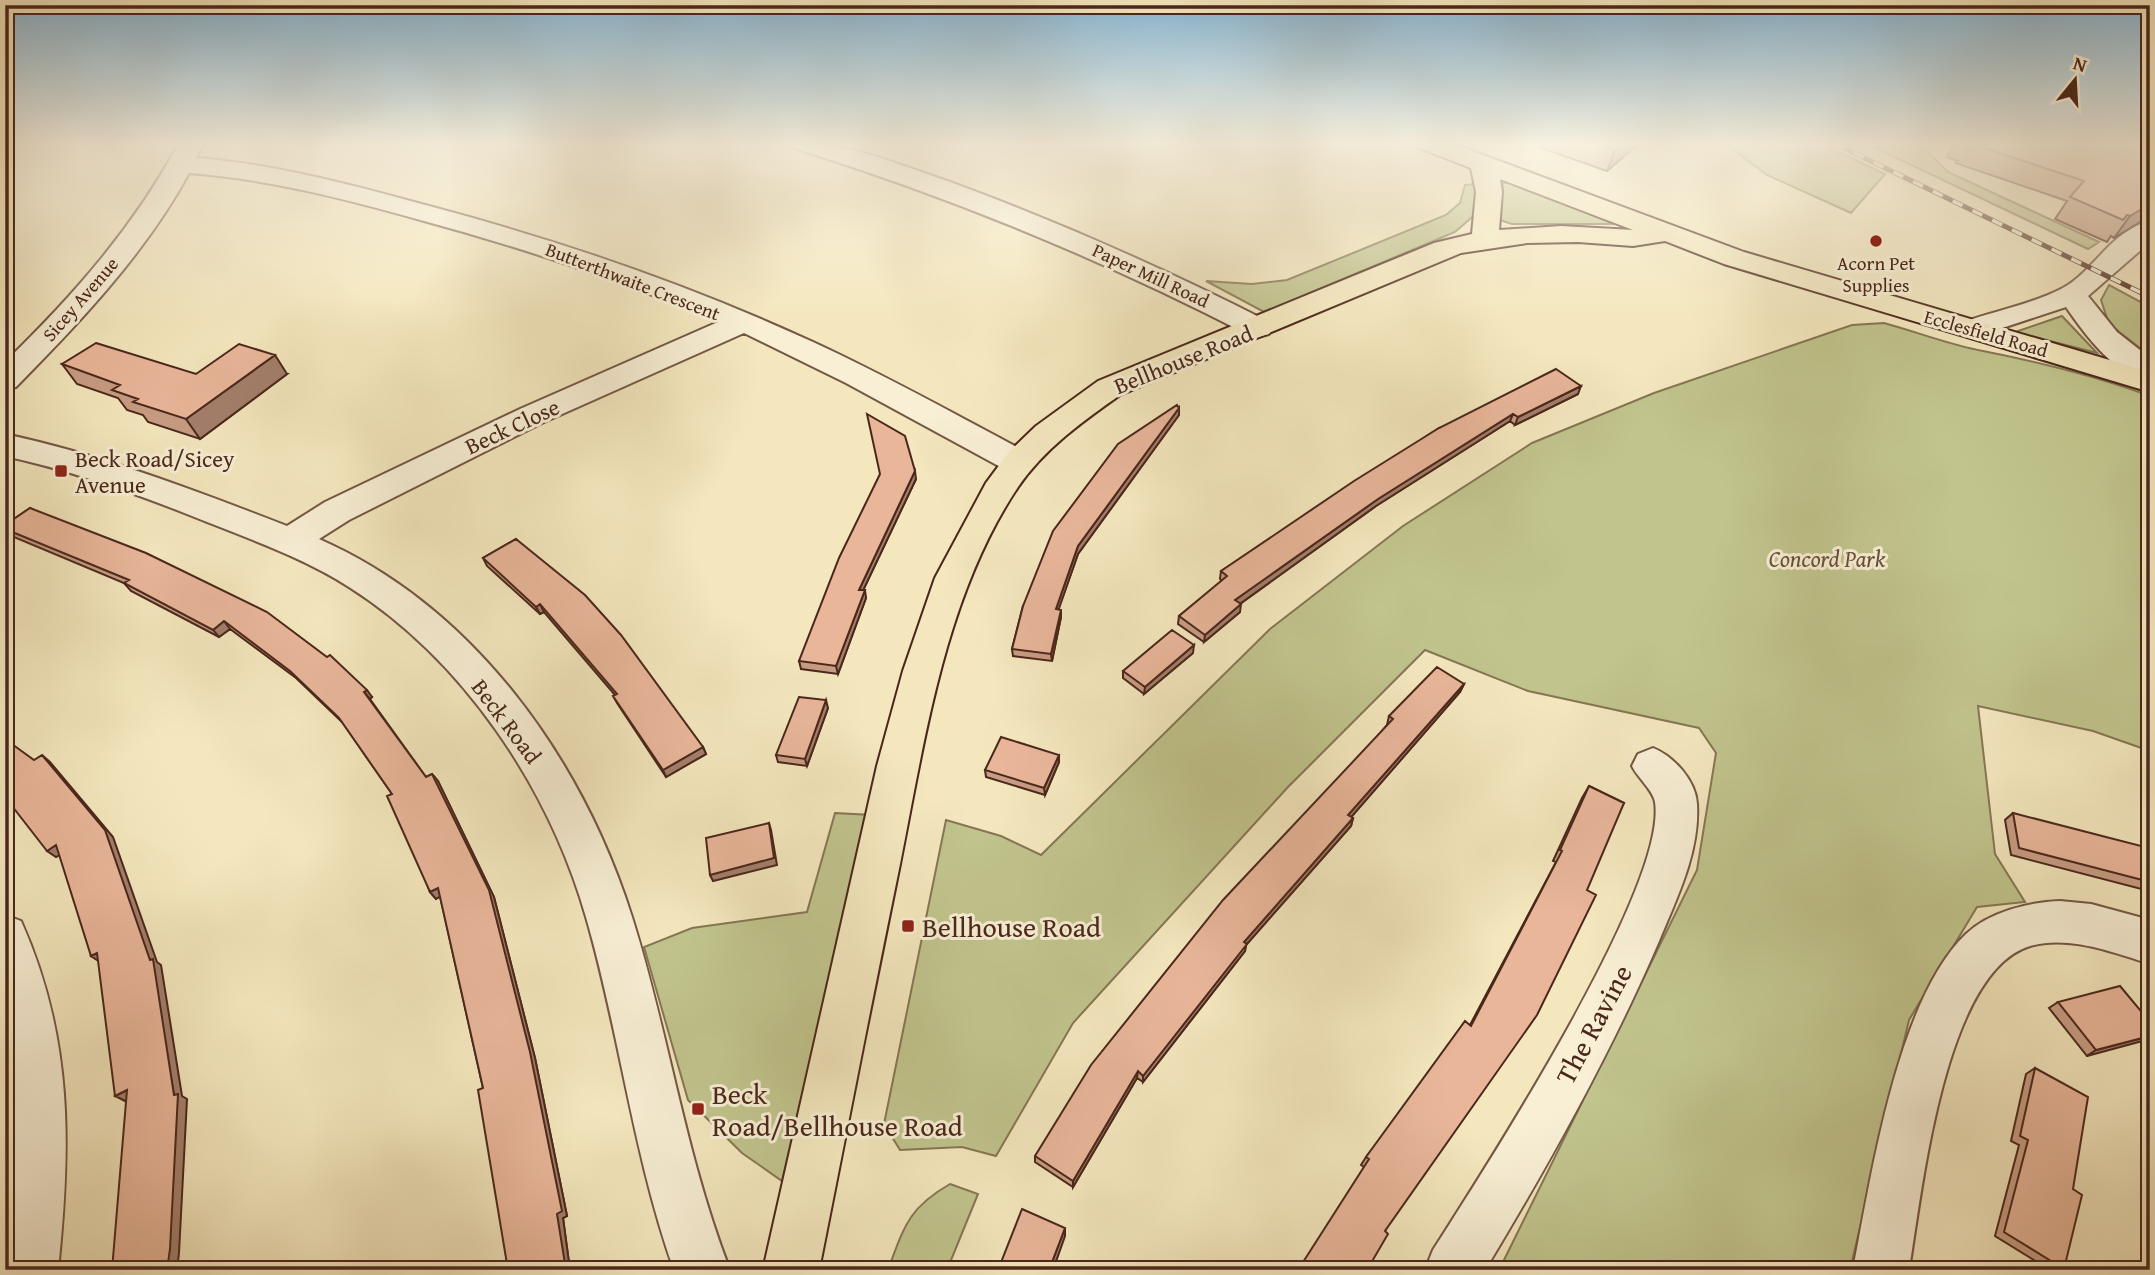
<svg xmlns="http://www.w3.org/2000/svg" width="2155" height="1275" font-family="'Gentium Book Plus',serif">
	<style>
		.green { fill: #c1c48d; stroke: #867654; stroke-width: 2 }
		.lines { fill: none; stroke-linecap: round; stroke-linejoin: round }
		.minor-casing { stroke: #745744; stroke-width: 4 }
		.major-casing { stroke: #4a271b; stroke-width: 4 }
		.minor { fill: #f8efd5; fill-rule: evenodd }
		.major { fill: #f4e7be; fill-rule: evenodd }
		.rail-casing { stroke: #4a271b; stroke-width: 5 }
		.rail { stroke: #f8efd5; stroke-width: 3.5; stroke-dasharray: 11; stroke-linecap: butt }
		.wall { fill: #c89d84; stroke: #4a271b; stroke-width: 2 }
		.shaded-wall { fill: #a37f6c; stroke: #4a271b; stroke-width: 2 }
		.building { fill: #e9b69a; stroke: #4a271b; stroke-width: 2 }
		.poi-dot { fill: #8f2418; stroke: #f8efd5; stroke-width: 2.5 }
		.labels { text-anchor: middle; dominant-baseline: central; stroke-width: 6; stroke-linejoin: round; paint-order: stroke }
		.far-poi-label { font-size: 19px; fill: #4a271b; stroke: #f8efd5 }
		.far-street-label { font-size: 19px; fill: #4a271b; stroke: #f8efd5 }
		.street-label { font-size: 23px; fill: #4a271b; stroke: #f8efd5 }
		.poi-label { font-size: 23px; fill: #4a271b; stroke: #f8efd5; text-anchor: start }
		.park-label { font-size: 23px; font-style: italic; fill: #684e38; stroke: #f8efd5 }
		.near-poi-label { font-size: 28px; fill: #4a271b; stroke: #f8efd5; text-anchor: start }
		.near-street-label { font-size: 28px; fill: #4a271b; stroke: #f8efd5 }
	</style>
	<rect width="100%" height="100%" fill="#f4e7be"/>
	<filter id="stains"><feTurbulence type="fractalNoise" baseFrequency=".00286" numOctaves="4"/><feColorMatrix values="0 0 0 0 .2 0 0 0 0 .09 0 0 0 0 .02 0 0 0 .5 -.17"/></filter>
	<radialGradient id="worn" r=".72"><stop offset=".6" stop-color="#630" stop-opacity="0"/><stop offset="1" stop-color="#630" stop-opacity=".3"/></radialGradient>
	<path class="green" d="M1724,143H1820L1885,174L1851,213L1767,175Z
		M1865,143H1918L1948,172L2099,242L2088,249Z
		M1503,183H1513L1614,224H1512L1500,220Z
		M1475,184L1478,212L1455,232L1264,312L1206,281L1252,284L1287,280L1446,215L1460,203L1465,185Z
		M2109,285L2150,307V356L2109,324L2101,300Z
		M2062,316L2097,353L2015,332Z
		M1884,323C1917,332 1950,345 1983,351C2039,362 2096,376 2150,396V751L2093,731L1978,706L1995,854L2025,902L1977,907L1909,1020L1850,1270H1499L1697,870L1716,753L1699,728L1528,691L1425,650L1288,787L1073,1023L996,1156L962,1147L900,1150L884,1124L946,820L1001,836L1041,855L1270,629L1403,526L1532,443L1654,393L1852,325Z
		M835,813L872,815L782,1181L742,1153L688,1100L644,947L692,928L807,912Z
		M950,1184L978,1194L947,1270H888C904,1227 908,1208 950,1184Z"/>
	<g class="lines">
		<defs>
			<path id="minor" d="M179,143H203L196,158C275,164 353,185 429,206C561,241 689,285 813,342C887,376 958,416 1030,454L1035,462L1030,470L1018,473L1006,470L846,383L744,333L542,423L349,520L319,539C474,607 582,759 632,917C669,1034 685,1155 730,1270H674C633,1155 620,1034 586,917C549,788 464,660 349,587C304,558 252,540 202,520C138,494 73,471 5,456V434C103,455 194,490 287,526L325,502L520,409L718,322C621,280 520,247 417,219C342,198 267,179 189,173C145,254 80,322 16,387L5,390V362C73,296 134,227 179,143Z
				M790,143C845,141 898,164 950,182C1059,222 1165,269 1269,322L1273,328L1269,334L1258,337L1247,334C1101,259 951,197 794,148Z
				M2150,221V242L2088,296L2117,332L2150,358V383C2114,374 2086,336 2066,307L1975,337L1964,334L1960,328L1964,322C1995,311 2032,304 2061,289C2093,273 2111,230 2150,221Z
				M1653,748C1673,756 1696,780 1697,804C1700,851 1677,898 1659,941C1610,1055 1549,1164 1485,1270H1425L1433,1250C1484,1170 1668,887 1655,802C1653,790 1637,777 1632,766L1638,754Z
				M2060,901L2091,904L2150,920V964C2113,952 2068,935 2030,946C1944,972 1922,1192 1909,1270H1853C1871,1178 1897,1000 1966,934C1989,912 2029,902 2060,901Z
				M5,915L21,921C73,1037 71,1146 58,1270H5L15,1100L5,1012Z"/>
			<path id="major" d="M1415,143H1451L1744,252L2150,372V392L1724,264L1665,241L1633,246L1578,242L1527,243L1461,253L1120,395C1083,421 1044,449 1018,487C945,596 925,738 900,864C872,999 846,1135 819,1270H763L877,766L903,671L935,578L986,483L1009,452L1036,426L1098,381L1434,243L1472,234L1476,192L1471,168L1419,148ZM1500,179L1633,230L1561,226L1499,230L1502,192Z"/>
		</defs>
		<use href="#minor" class="minor-casing"/>
		<use href="#major" class="major-casing"/>
		<use href="#minor" class="minor"/>
		<use href="#major" class="major"/>
		<defs>
			<path id="rail" d="M1834,143L2150,297"/>
		</defs>
		<use href="#rail" class="rail-casing"/>
		<use href="#rail" class="rail"/>
	</g>
	<path class="wall" d="M1527,143H1639L1607,171Z
		M1955,143H2150V210L2140,222L2114,238L2111,236L2107,242L2055,219L2067,201L1956,163L1958,161L1947,157Z
		M2150,243V255L2143,252Z
		M62,364L196,374H287L200,439L148,422L143,415L127,410L118,398L77,384Z
		M1578,394L1515,425L1510,421L1376,506L1240,604V612L1204,642L1178,624L1179,616L1222,581L1220,579L1221,571L1439,428Z
		M1179,408V415L1078,554L1058,610L1061,617L1052,661L1013,656L1012,649L1023,606Z
		M916,479L863,590L866,598L838,674L801,669L799,661Z
		M30,508L372,697L370,699L426,777L432,774L438,781L494,897L535,1058L567,1216L563,1218L570,1270H508L483,1088L440,896L436,899L430,892L392,794L343,723L296,678L230,629L219,637L131,591L124,583L9,535L5,531V525Z
		M516,539L703,747L706,754L666,777L617,703L613,696L615,695L544,612L540,614L487,566L483,558Z
		M1193,653L1144,694L1123,678V671Z
		M1464,684L1460,692L1351,817L1353,818L1351,826L1246,945L1245,951L1143,1082L1137,1078L1073,1187L1035,1162V1156L1387,725L1389,716Z
		M828,708L807,766L778,762L776,755Z
		M1059,755V762L1045,795L986,777L985,770Z
		M1589,786L1624,803L1385,1231L1367,1270L1364,1167L1361,1165L1366,1157L1470,1025L1556,862L1553,861L1582,798Z
		M2013,813L2150,865V886L2145,890L2011,855L2005,820Z
		M2058,1002L2150,1022L2087,1056L2049,1008Z
		M2035,1068L2073,1189L2064,1269L2061,1270H2050L1995,1236L2019,1145L2011,1141L2026,1074Z"/>
	<path class="shaded-wall" d="M1624,143H1639L1607,171L1615,150Z
		M2150,196V210L2140,222L2114,238L2130,216Z
		M275,355L287,374L200,439L186,419Z
		M1581,386L1578,394L1515,425L1518,417Z
		M1179,408V415L1078,554L1056,617V609L1078,546Z
		M1513,414L1510,421L1376,506L1234,608L1235,600L1378,499Z
		M915,471L916,479L860,597L859,590Z
		M865,590L866,598L838,674L836,666Z
		M540,604L544,612L540,614L536,607Z
		M1241,604L1240,612L1204,642L1205,635Z
		M1061,610V617L1052,661L1051,654Z
		M224,621L230,629L219,637L213,630Z
		M1194,645L1193,653L1144,694L1145,687Z
		M1464,684L1460,692L1346,823L1348,815Z
		M367,690L372,697L370,699L364,692Z
		M826,700L828,708L807,766L805,759Z
		M703,747L706,754L666,777L663,770Z
		M42,755L50,762L113,837L157,962L161,965L182,1096L187,1099L179,1253L177,1270H167L174,1095L150,960Z
		M1059,755V762L1045,795L1044,788Z
		M432,774L438,781L494,897L535,1058L567,1216L563,1218L570,1270H566Z
		M1353,818L1351,826L1246,945L1245,951L1143,1082V1076L1244,942Z
		M769,823L771,830L777,865L713,881L710,875Z
		M56,845L65,852L56,857L47,851Z
		M438,888L444,894L436,899L430,892Z
		M97,953L100,962L91,956Z
		M2150,1036V1039L2087,1056L2096,1050Z
		M1138,1071L1137,1078L1073,1187V1181Z
		M127,1090L136,1095L125,1101L115,1096Z
		M1065,1228V1236L1053,1270H1049Z"/>
	<path class="building" d="M1593,143H1624L1615,150Z
		M1970,143H2150V196L2149,197H2150V204L2130,216L2127,215L2123,220L2070,197L2084,181Z
		M96,343L196,374L239,344L275,355L186,419L133,402L138,399L112,390L120,385L62,364Z
		M1556,369L1581,386L1518,417L1513,414L1378,499L1235,600L1241,604L1205,635L1179,616L1227,576L1221,571L1354,481L1439,428Z
		M1177,405L1179,408L1078,546L1056,609L1061,610L1051,654L1012,649L1023,606L1053,531L1118,444Z
		M867,414L905,436L915,471L859,590H865L836,666L799,661L839,558L880,474Z
		M30,508L146,553L267,612L327,657L330,655L367,690L364,692L426,777L432,774L489,890L530,1052L562,1211L557,1214L566,1270H508L478,1090L483,1088L438,888L430,892L387,796L392,794L339,718L290,671L224,621L213,630L124,583L129,580L5,529V525Z
		M516,539L585,595L621,635L703,747L663,770L613,696L617,694L540,604L536,607L483,558Z
		M1172,630L1194,645L1145,687L1123,671Z
		M1437,667L1464,684L1348,815L1353,818L1244,942L1247,944L1143,1076L1138,1071L1073,1181L1035,1156L1091,1065L1223,900L1393,719L1389,716Z
		M799,697L826,700L805,759L776,755Z
		M1001,737L1059,755L1044,788L985,770Z
		M5,739L34,760L42,755L105,830L150,960L153,959L174,1095L178,1094L170,1249L167,1270H112L127,1090L115,1096L97,953L91,956L56,845L47,851L5,797Z
		M1589,786L1624,803L1587,890L1596,895L1537,1015L1385,1231L1388,1234L1367,1270H1298L1369,1159L1366,1157L1465,1021L1471,1026L1562,851L1560,850Z
		M2013,813L2145,847L2150,865V882L2019,848Z
		M769,823L774,858L710,875L706,838Z
		M2120,986L2150,1022V1036L2096,1050L2058,1002Z
		M2035,1068L2088,1097L2073,1189L2082,1195L2064,1269L2004,1232L2028,1140L2020,1136Z
		M1022,1209L1065,1228L1049,1270H998Z"/>
	<linearGradient id="sky" x2="0" y2="1"><stop stop-color="#8ab8d5"/><stop offset="0.45" stop-color="#faf4e2"/><stop offset="1" stop-color="#faf4e2" stop-opacity="0"/></linearGradient>
	<rect width="2155" height="321" fill="url(#sky)"/>
	<g class="poi-dot">
		<circle cx="1876" cy="241" r="7"/>
		<rect x="54" y="464" width="14" height="14" rx="3.5"/>
		<rect x="901" y="919" width="14" height="14" rx="3.5"/>
		<rect x="691" y="1102" width="14" height="14" rx="3.5"/>
	</g>
	<g class="labels">
		<g class="far-poi-label">
			<text x="1876" y="263">Acorn Pet<tspan x="1876" dy="22">Supplies</tspan></text>
		</g>
		<g class="far-street-label">
			<text transform="translate(1151 275) rotate(25)">Paper Mill Road</text>
			<text transform="translate(633 281) rotate(21)">Butterthwaite Crescent</text>
			<text transform="translate(80 299) rotate(-49)">Sicey Avenue</text>
			<text transform="translate(1986 333) rotate(16)">Ecclesfield Road</text>
		</g>
		<g class="street-label">
			<text transform="translate(1183 359) rotate(-22)">Bellhouse Road</text>
			<text transform="translate(512 426) rotate(-25)">Beck Close</text>
			<text transform="translate(507 721) rotate(53)">Beck Road</text>
		</g>
		<g class="poi-label">
			<text x="75" y="458">Beck Road/Sicey<tspan x="75" dy="26">Avenue</tspan></text>
		</g>
		<g class="park-label">
			<text x="1827" y="558">Concord Park</text>
		</g>
		<g class="near-poi-label">
			<text x="922" y="926">Bellhouse Road</text>
			<text x="712" y="1093">Beck<tspan x="712" dy="32">Road/Bellhouse Road</tspan></text>
		</g>
		<g class="near-street-label">
			<text transform="translate(1593 1024) rotate(-62)">The Ravine</text>
		</g>
	</g>
	<rect width="2155" height="1275" fill="none" stroke="#f4e7be" stroke-width="28"/>
	<rect x="7" y="7" width="2141" height="1261" fill="none" stroke="#4a271b" stroke-width="3.5"/>
	<rect x="14" y="14" width="2127" height="1247" fill="none" stroke="#4a271b" stroke-width="2"/>
	<g transform="translate(2075 80) rotate(18)" stroke="#f8efd5" stroke-width="5" paint-order="stroke">
	<path d="M0-5L12 26L0 18L-12 26Z" fill="#4a271b"/>
	<text y="-10" font-size="19" font-weight="bold" text-anchor="middle" fill="#4a271b">N</text>
	</g>
	<rect width="100%" height="100%" filter="url(#stains)"/>
	<rect width="100%" height="100%" fill="url(#worn)"/>
</svg>
